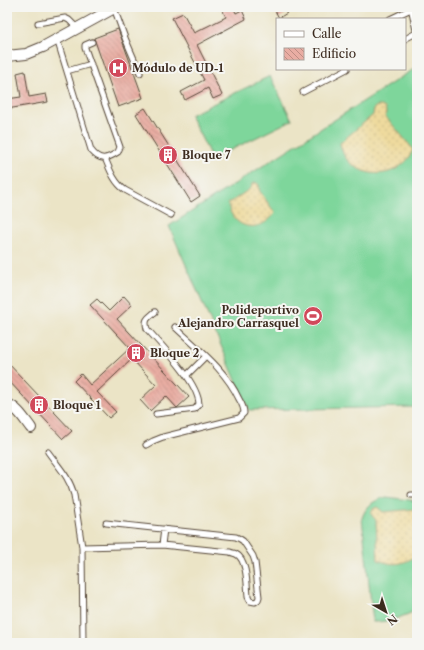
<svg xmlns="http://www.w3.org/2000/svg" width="424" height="650" font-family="'Libre Caslon Text',serif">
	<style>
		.grass { fill: #7ed69b; stroke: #5c805c }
		.sand { fill: url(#sand-dots); stroke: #94825e }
		.building { fill: url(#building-back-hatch) }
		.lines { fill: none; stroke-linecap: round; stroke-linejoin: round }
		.service-casing { stroke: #554637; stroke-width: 7 }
		.minor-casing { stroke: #554637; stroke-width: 12 }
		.service { stroke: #fff; stroke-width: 5 }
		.minor { stroke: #fff; stroke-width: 10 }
		.labels { text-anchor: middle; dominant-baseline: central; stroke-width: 4; stroke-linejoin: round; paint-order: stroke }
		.poi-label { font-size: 11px; font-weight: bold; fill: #3b2a1e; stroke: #f6f6f2; text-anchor: start }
	</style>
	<defs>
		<pattern id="sand-dots" width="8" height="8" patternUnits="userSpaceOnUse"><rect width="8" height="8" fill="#eeda9e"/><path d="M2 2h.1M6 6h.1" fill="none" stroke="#cdbb88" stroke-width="1.8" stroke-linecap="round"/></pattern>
		<pattern id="building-back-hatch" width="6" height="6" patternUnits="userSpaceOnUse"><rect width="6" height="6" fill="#e9ada3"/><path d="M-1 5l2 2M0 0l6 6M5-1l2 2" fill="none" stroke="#be8d84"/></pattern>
	</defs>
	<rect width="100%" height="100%" fill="#f6f6f2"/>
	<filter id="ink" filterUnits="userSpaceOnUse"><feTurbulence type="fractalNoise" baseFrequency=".025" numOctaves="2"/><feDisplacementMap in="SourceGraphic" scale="8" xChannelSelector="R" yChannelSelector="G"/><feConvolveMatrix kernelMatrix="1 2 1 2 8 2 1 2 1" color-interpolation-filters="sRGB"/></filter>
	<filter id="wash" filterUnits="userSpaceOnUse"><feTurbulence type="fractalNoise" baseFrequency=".012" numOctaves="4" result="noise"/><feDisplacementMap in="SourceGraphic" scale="16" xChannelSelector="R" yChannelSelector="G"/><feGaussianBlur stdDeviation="0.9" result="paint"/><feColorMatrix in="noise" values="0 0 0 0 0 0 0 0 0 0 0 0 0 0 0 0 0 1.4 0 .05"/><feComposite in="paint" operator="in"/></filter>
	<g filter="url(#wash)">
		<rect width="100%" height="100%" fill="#ebe4c6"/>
		<path class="grass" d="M417,67V407L249,410L169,226Z
			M270,76L292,120L212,159L190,115Z
			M386,497L417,501V610C402,617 390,622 373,622L362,518C366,506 374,500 386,497Z"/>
		<path class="sand" d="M377,106H381L385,108L386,112L385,116L413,149C411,155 408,160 403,164C385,180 356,175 344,155C342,151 341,147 340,143L373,115L374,108Z
			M254,183H257L259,185V190L275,213C260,234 233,230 228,204L251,188L252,184Z
			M377,507L383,512L417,509V555C403,565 394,566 378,560L376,520C372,516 370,514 373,509Z"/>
		<g id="blocks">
			<path class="building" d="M221,7H233L236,13L242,10L246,19L197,45L222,95L213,99L208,88L185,100L181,92L204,80L172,18L183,13L194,33L226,17Z
				M273,7H284L287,13L279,18Z
				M118,29L143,98L118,107L94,38Z
				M25,71L29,97L46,94L48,102L7,109V99L21,97L17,73Z
				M145,108L200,196L191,202L136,114Z
				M124,296L132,305L117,319L189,397L177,408L166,396L150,411L140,400L156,385L132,359L97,392L116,412L109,418L74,381L81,374L90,385L130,348L90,305L97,299L109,311Z
				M7,362L72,431L63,439L7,379Z"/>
		</g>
	</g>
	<g filter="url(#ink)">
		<use href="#blocks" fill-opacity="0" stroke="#554637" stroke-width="1"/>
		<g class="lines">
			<defs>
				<path id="service" d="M411,7L417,35
					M114,8L125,38L140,73
					M390,19L411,9
					M38,23L65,18L69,20L77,28
					M57,39L91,150C100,162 107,159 118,152L120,147L85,48V45L92,42
					M405,39L416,33
					M67,71L91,64
					M303,92L347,69
					M105,158C110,170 114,182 125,190L171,215
					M155,312C148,318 144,319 147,329C162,346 198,382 199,404L195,409L156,414
					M187,375L206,356
					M146,445L153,441L163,437L239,418L244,413C244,408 242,404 239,399C225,369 198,349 175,327
					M48,452C58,466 70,478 74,495L82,547L83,643
					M411,495H417
					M162,545L164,529
					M82,547L162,545L230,552C232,553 234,553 236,554C247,559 247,585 248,597L250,601L255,602L258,600L259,597L255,562L253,556L243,541L240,539L236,537L106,523"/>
				<path id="minor" d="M7,56L26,54L43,47L116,7
					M7,404C18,408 24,419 31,428"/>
			</defs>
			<use href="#service" class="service-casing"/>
			<use href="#minor" class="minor-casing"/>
			<use href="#service" class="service"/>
			<use href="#minor" class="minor"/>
		</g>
	</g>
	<defs>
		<symbol id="hospital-disc" viewBox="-11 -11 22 22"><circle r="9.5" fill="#d1495b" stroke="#f6f6f2"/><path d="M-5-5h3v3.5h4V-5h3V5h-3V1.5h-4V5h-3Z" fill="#fff"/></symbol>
		<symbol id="building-disc" viewBox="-11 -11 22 22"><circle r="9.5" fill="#d1495b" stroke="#f6f6f2"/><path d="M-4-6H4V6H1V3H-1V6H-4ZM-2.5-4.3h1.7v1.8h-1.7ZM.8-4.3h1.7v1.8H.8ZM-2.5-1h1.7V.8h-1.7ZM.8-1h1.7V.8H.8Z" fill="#fff"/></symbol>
		<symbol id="stadium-disc" viewBox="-11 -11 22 22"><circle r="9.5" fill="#d1495b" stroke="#f6f6f2"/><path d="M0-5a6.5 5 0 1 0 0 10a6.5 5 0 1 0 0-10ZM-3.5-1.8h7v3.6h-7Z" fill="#fff"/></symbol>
	</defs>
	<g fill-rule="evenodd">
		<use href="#hospital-disc" x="107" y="57" width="22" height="22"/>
		<use href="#building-disc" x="157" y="144" width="22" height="22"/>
		<use href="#stadium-disc" x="302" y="305" width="22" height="22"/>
		<use href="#building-disc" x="125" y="342" width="22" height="22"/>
		<use href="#building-disc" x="28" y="394" width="22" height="22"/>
	</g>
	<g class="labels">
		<g class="poi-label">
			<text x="132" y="68">Módulo de UD-1</text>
			<text x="182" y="155">Bloque 7</text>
			<text x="299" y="310" text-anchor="end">Polideportivo<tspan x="299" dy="13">Alejandro Carrasquel</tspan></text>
			<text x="150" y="353">Bloque 2</text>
			<text x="53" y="405">Bloque 1</text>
		</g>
	</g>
	<rect width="424" height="650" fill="none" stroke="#f6f6f2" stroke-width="24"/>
	<rect x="276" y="18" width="130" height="52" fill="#f6f6f2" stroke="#aba49d"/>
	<rect x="284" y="31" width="20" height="6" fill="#ffffff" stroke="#aba49d"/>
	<text x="312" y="38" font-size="12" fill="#3b2a1e">Calle</text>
	<rect x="284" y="48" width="20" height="12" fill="url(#building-back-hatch)" stroke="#aba49d"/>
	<text x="312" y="58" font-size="12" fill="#3b2a1e">Edificio</text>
	<g transform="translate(386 612) rotate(141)" stroke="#f6f6f2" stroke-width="3" paint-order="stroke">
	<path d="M0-3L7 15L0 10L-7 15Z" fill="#3b2a1e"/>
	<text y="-6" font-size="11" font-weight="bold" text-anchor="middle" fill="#3b2a1e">N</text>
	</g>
</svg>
